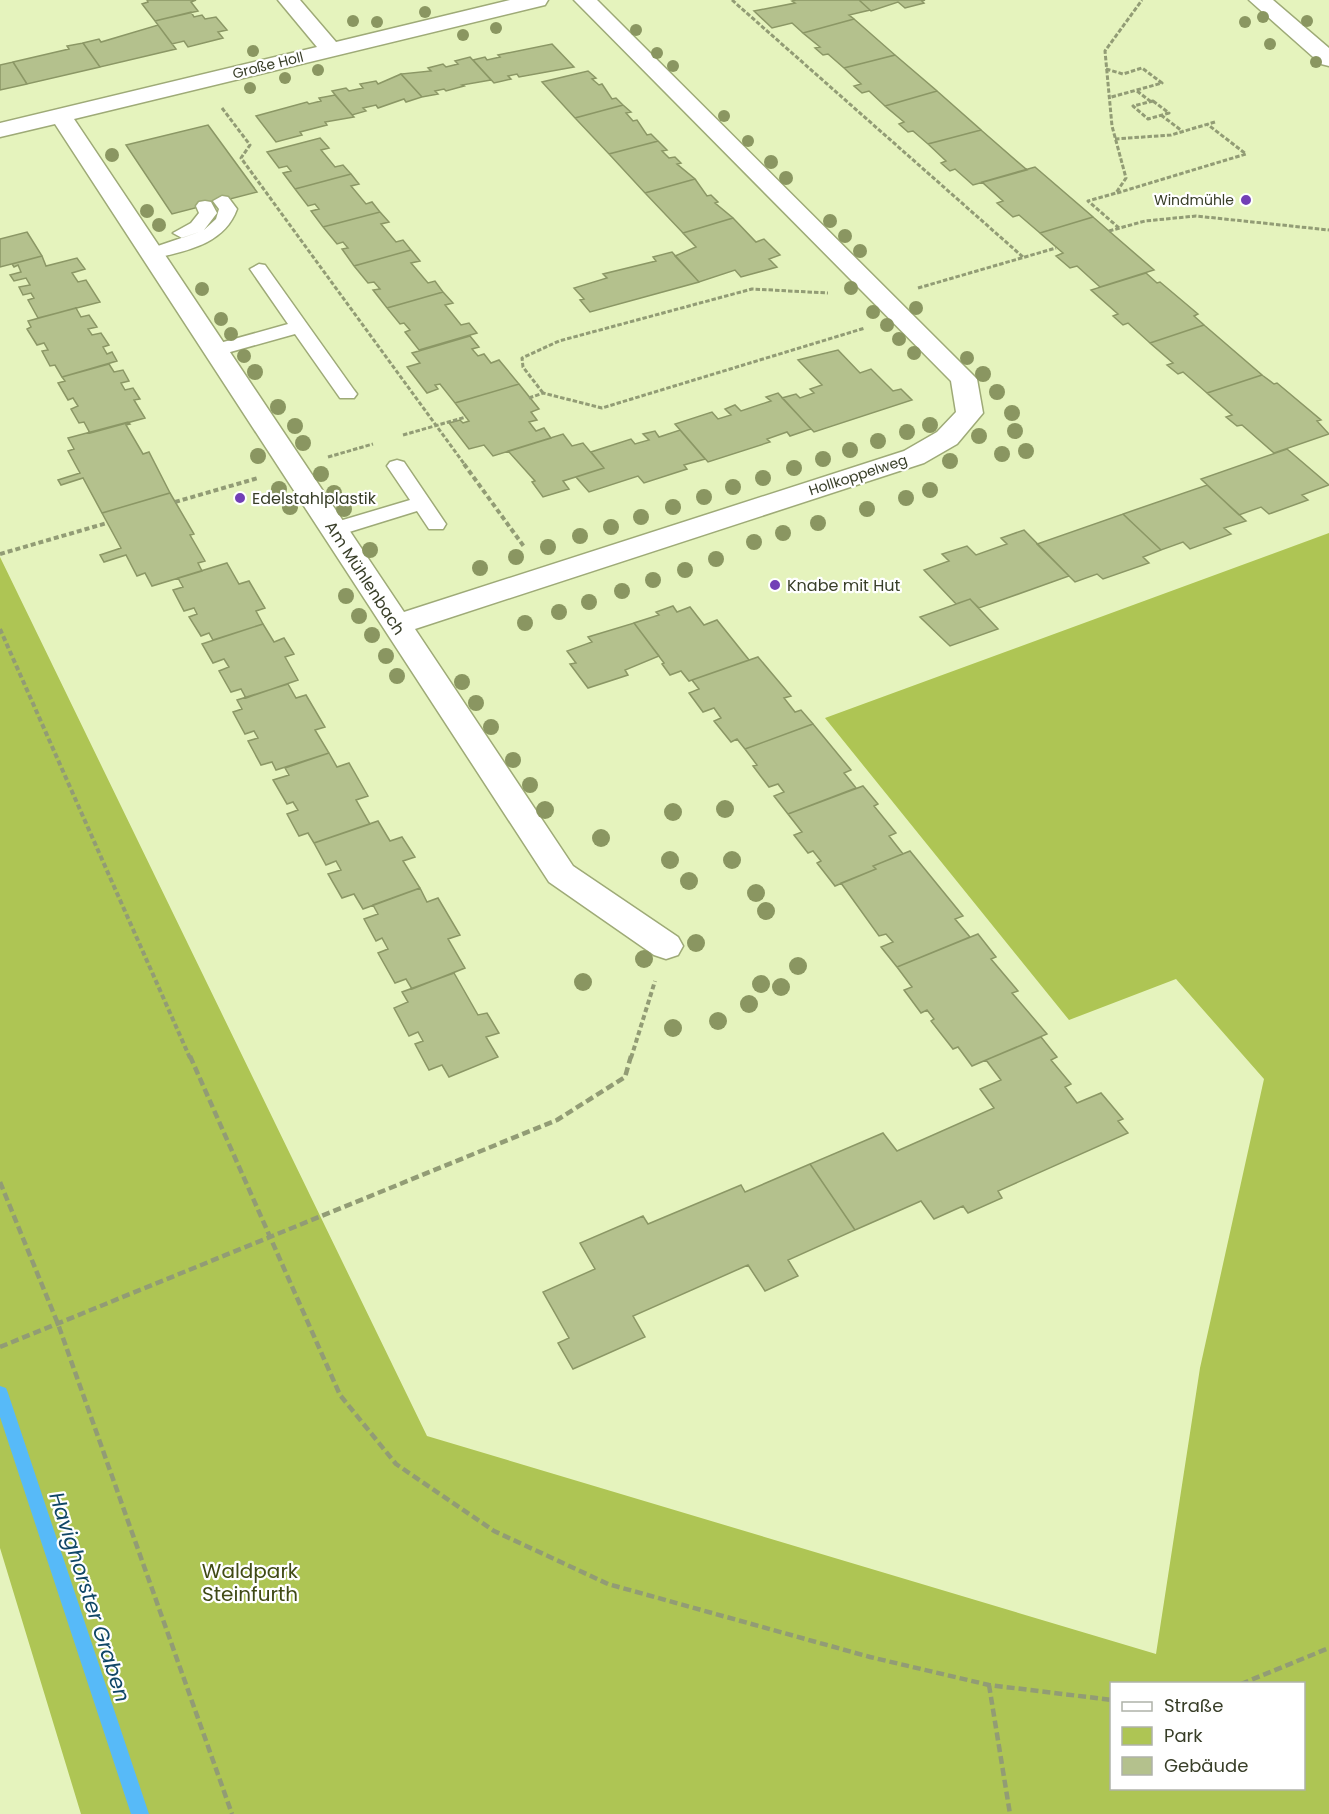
<svg xmlns="http://www.w3.org/2000/svg" width="1329" height="1814" font-family="Poppins,sans-serif">
	<style>
		.green { fill: #aec554; fill-rule: evenodd }
		.lines { fill: none; stroke-linecap: round; stroke-linejoin: round }
		.stream { fill: #57baf8; fill-rule: evenodd }
		.building { fill: #b4c18d; stroke: #8b9765; stroke-width: 1.5 }
		.service-casing { stroke: #9eaa77; stroke-width: 3 }
		.minor-casing { stroke: #9eaa77; stroke-width: 3 }
		.path-far2 { stroke: #929c75; stroke-width: 3; stroke-dasharray: 4.5 2; stroke-linecap: butt }
		.path-far1 { stroke: #929c75; stroke-width: 4; stroke-dasharray: 5 3; stroke-linecap: butt }
		.path { stroke: #929c75; stroke-width: 4.5; stroke-dasharray: 8 4; stroke-linecap: butt }
		.service { fill: #fff; fill-rule: evenodd }
		.minor { fill: #fff; fill-rule: evenodd }
		.tree { fill: #8a9661 }
		.poi-dot { fill: #723fb6; stroke: #fff; stroke-width: 2 }
		.labels { text-anchor: middle; dominant-baseline: central; stroke-width: 4.5; stroke-linejoin: round; paint-order: stroke }
		.far-street-label { font-size: 14px; fill: #383e28; stroke: #fff }
		.far-poi-label { font-size: 14px; fill: #383e28; stroke: #fff; text-anchor: end }
		.poi-label { font-size: 16px; fill: #383e28; stroke: #fff; text-anchor: start }
		.street-label { font-size: 16px; fill: #383e28; stroke: #fff }
		.near-park-label { font-size: 20px; fill: #404a15; stroke: #fff }
		.near-water-label { font-size: 21px; font-style: italic; fill: #104766; stroke: #fff }
	</style>
	<rect width="100%" height="100%" fill="#e5f3bd"/>
	<path class="green" d="M1329,533V1814H81L0,1548V557L427,1436L1156,1654L1200,1368L1264,1079L1176,979L1069,1020L825,718ZM1112,1684H1304V1788H1112Z"/>
	<g class="lines">
		<path class="stream" d="M0,1386L6,1388L8,1393L149,1814H131L0,1417Z"/>
	</g>
	<path class="building" d="M147,0H196L191,2L198,11L155,21L142,4L148,2Z
		M859,0L870,10L849,15L854,19L803,33L792,23L772,28L754,11L795,3L792,1L796,0Z
		M859,0H925L922,1L924,3L905,8L898,2L871,11Z
		M191,12L194,17L202,15L205,19L216,17L227,30L218,32L223,38L188,47L184,41L172,44L155,21Z
		M854,19L895,55L844,68L828,54L823,55L815,48L820,47L803,33Z
		M158,25L176,49L100,67L83,43L99,39L101,42Z
		M83,43L100,67L27,84L13,62L69,49L67,46Z
		M552,44L574,67L519,77L517,74L508,76L511,79L494,83L473,60L485,57L487,60L500,57L498,55Z
		M895,55L937,91L885,106L869,91L862,93L854,86L861,84L844,68Z
		M470,57L491,80L462,85L464,86L446,91L444,89L435,91L438,94L422,97L401,74L431,71L428,68L443,64L446,67L458,64L455,61Z
		M13,62L27,84L0,90V65Z
		M588,71L596,78L592,79L599,85L602,84L612,99L616,98L623,105L575,118L542,82Z
		M401,74L422,97L406,102L404,99L378,108L376,105L363,108L366,111L352,115L332,91L346,88L349,91L363,88L360,84L376,81L378,84Z
		M937,91L981,130L928,144L913,131L908,132L899,124L904,122L885,106Z
		M335,95L354,117L325,122L327,125L300,132L302,135L276,142L256,116L307,102L309,104L321,101L319,98Z
		M623,105L631,112L626,113L633,121L637,120L647,135L651,134L658,141L609,154L575,118Z
		M208,125L257,192L172,214L126,145Z
		M981,130L1027,170L973,185L955,169L950,171L941,163L946,161L928,144Z
		M320,138L329,148L321,150L335,167L343,165L351,174L295,189L283,173L291,171L287,166L279,168L267,152Z
		M658,141L667,150L662,151L669,158L675,157L681,163L677,164L695,179L645,193L609,154Z
		M1035,167L1093,217L1040,233L1019,215L1013,217L997,203L1003,201L982,182Z
		M351,174L359,184L351,186L366,204L372,202L380,212L323,227L311,211L319,209L315,204L308,206L295,189Z
		M695,179L707,196L711,195L718,202L715,203L733,218L683,233L645,193Z
		M380,212L389,222L381,224L396,242L403,240L411,250L354,266L342,249L348,248L343,242L337,244L323,227Z
		M1093,217L1109,231L1154,270L1100,287L1077,266L1070,268L1056,256L1063,253L1040,233Z
		M733,218L756,242L764,239L780,255L769,259L777,267L741,277L735,270L699,282L675,256L696,247L683,233Z
		M27,232L42,256L0,267V239Z
		M411,250L420,261L411,263L428,283L435,281L443,292L387,308L373,290L380,289L374,282L368,283L354,266Z
		M672,252L699,282L590,312L580,300L584,299L574,288L607,278L603,274L656,261L653,257Z
		M42,256L46,266L77,258L85,269L72,273L78,282L86,280L100,302L38,318L28,300L34,298L31,293L23,295L19,287L30,285L26,278L14,281L10,275L21,272L18,265L14,267L12,264Z
		M1146,273L1157,283L1160,282L1198,314L1194,316L1204,325L1150,343L1128,323L1123,325L1113,316L1118,314L1091,290Z
		M443,292L453,303L445,305L461,325L469,323L477,333L419,350L405,332L410,330L404,323L400,324L387,308Z
		M76,308L81,317L89,315L97,327L88,329L92,335L101,333L109,345L103,347L107,354L112,352L117,361L62,377L55,365L50,366L42,351L48,350L44,343L37,345L27,329L31,327L28,321Z
		M1204,325L1262,375L1207,393L1183,372L1178,374L1167,365L1173,363L1150,343Z
		M470,336L479,347L472,349L478,356L484,354L491,363L499,360L519,384L455,403L440,384L435,385L438,389L427,393L407,367L420,363L412,353Z
		M838,350L860,373L871,369L893,391L901,389L912,400L814,432L782,398L796,394L800,398L814,393L810,389L822,385L798,360Z
		M109,364L114,372L123,370L129,381L121,383L125,390L133,388L140,399L134,400L145,418L90,433L84,422L79,423L71,409L78,406L73,398L68,400L58,383L65,381L62,377Z
		M1262,375L1274,384L1277,383L1321,420L1317,421L1329,434L1274,453L1242,425L1237,426L1226,417L1232,415L1207,393Z
		M519,384L539,409L531,412L537,420L529,422L536,431L544,428L551,438L493,456L484,445L469,449L449,423L460,420L463,423L469,421L455,403Z
		M778,393L811,429L790,436L787,432L767,439L770,442L708,462L675,424L712,412L718,419L731,415L725,409L735,405L741,411L771,401L766,397Z
		M128,422L130,424L126,425L143,454L149,452L170,493L102,513L83,478L61,485L58,480L80,473L68,451L74,449L68,438Z
		M680,430L705,459L684,465L687,469L644,483L638,476L589,492L576,477L604,468L591,452L631,439L635,444L649,440L643,434L655,431L659,437Z
		M563,434L572,446L583,443L604,468L563,481L569,489L543,497L532,482L535,481L508,451Z
		M1287,449L1329,485L1302,495L1308,500L1269,514L1261,507L1239,515L1201,479Z
		M1207,485L1246,521L1224,528L1231,534L1190,549L1183,542L1161,550L1123,514Z
		M170,493L194,534L190,535L205,561L198,563L202,571L152,586L145,573L137,576L126,555L104,562L100,555L121,548L102,513Z
		M1123,514L1161,550L1143,557L1149,563L1103,579L1097,574L1075,582L1037,544Z
		M1024,530L1069,576L979,608L970,599L956,604L924,570L949,561L942,554L967,546L976,555L1007,544L1001,538Z
		M227,563L239,584L249,581L265,608L256,611L263,624L213,640L209,633L201,636L189,617L197,614L194,608L184,611L173,590L183,587L178,578Z
		M970,599L998,629L950,646L920,617Z
		M673,606L677,612L690,607L704,625L717,620L749,660L689,681L681,671L670,675L662,664L664,663L634,623L659,615L656,612Z
		M634,623L659,656L625,670L628,675L588,688L570,664L576,663L567,651L592,642L588,637Z
		M263,624L274,642L284,638L294,654L285,657L298,680L246,698L241,689L231,692L219,671L229,667L224,659L213,663L202,644Z
		M758,657L791,696L784,698L795,712L801,710L813,724L745,749L737,739L731,742L714,721L721,718L714,708L703,712L689,693L699,689L692,680Z
		M288,684L296,698L306,695L325,727L315,730L329,753L276,770L272,762L261,765L248,741L258,738L254,731L245,734L233,712L242,709L237,700Z
		M813,724L851,770L844,773L856,788L788,814L774,796L784,792L778,784L769,787L753,766L757,765L745,749Z
		M329,753L337,767L349,763L368,796L356,800L370,824L314,843L308,833L299,836L287,814L298,810L293,802L287,804L273,780L289,775L285,768Z
		M863,786L878,804L874,806L896,833L889,836L903,854L873,866L876,869L835,886L817,863L821,861L813,851L808,853L794,835L802,832L788,814Z
		M378,821L390,841L402,837L415,857L403,861L420,888L363,909L354,894L342,898L328,874L341,870L336,861L326,865L314,843Z
		M910,851L963,916L955,919L970,937L897,967L881,947L893,942L886,934L879,936L841,883L876,869L873,866Z
		M420,888L427,902L438,898L460,935L448,939L465,968L412,989L406,979L395,983L378,953L388,949L382,938L376,941L364,919L378,914L373,905Z
		M978,934L996,957L991,959L1018,991L1012,993L1047,1034L972,1066L958,1047L953,1049L931,1021L934,1019L927,1010L921,1013L904,990L912,987L897,967Z
		M454,973L478,1015L487,1013L499,1033L486,1037L498,1057L449,1077L442,1065L429,1070L415,1044L423,1041L418,1032L409,1036L394,1008L408,1002L402,992Z
		M1041,1037L1057,1057L1051,1060L1071,1084L1065,1087L1077,1103L1101,1093L1123,1119L1118,1121L1128,1133L998,1191L1002,1198L968,1213L963,1206L934,1219L921,1201L855,1230L810,1164L883,1133L897,1151L994,1108L980,1089L1001,1080L986,1060Z
		M810,1164L855,1230L788,1260L798,1276L765,1291L748,1265L633,1316L645,1337L573,1369L558,1343L569,1338L543,1292L595,1269L580,1243L643,1216L648,1224L741,1185L745,1192Z"/>
	<g class="lines">
		<defs>
			<path id="service" d="M222,196L228,197L237,209C224,245 185,251 152,259L146,258L143,254L146,250L202,231L182,238L173,233L191,223L199,213L196,206L199,202L205,201L211,202L217,213L204,230L216,219L219,209L213,201Z
				M259,264L265,265L354,390L357,394L354,398H340L295,334L216,356L209,354L207,350L209,346L288,324L250,269Z
				M397,460L404,462L446,524L443,529H429L417,511L333,537L326,535L323,530L326,525L410,500L387,466L390,462Z"/>
			<path id="minor" d="M278,0H300L336,42L510,0H548L545,5L74,119L404,612L904,451L937,432L956,412L951,381L574,0H597L977,379L983,413L957,444L924,463L415,629L573,866L678,937L683,946L678,955L666,959L654,955L549,882L55,124L0,137V123L317,47Z
				M1249,0H1273L1329,48V66L1321,64Z"/>
		</defs>
		<use href="#service" class="service-casing"/>
		<use href="#minor" class="minor-casing"/>
		<path class="path-far2" d="M732,0L1023,257
			M1106,69L1123,74L1142,68L1162,83L1108,98
			M1137,91L1150,101
			M1153,101L1169,113L1148,119L1133,106Z
			M222,108L250,145L241,158L465,465
			M1161,115L1182,131
			M1115,139L1171,135L1215,122
			M1117,193L1246,154L1207,124
			M1119,228L1088,201L1116,193L1126,178L1112,126L1105,51L1142,0
			M1109,231L1145,221L1196,216L1329,230
			M918,288L1056,248
			M543,393L523,367L522,358L559,341L752,289L828,293
			M529,398L543,393L602,408L865,328
			M403,435L466,417
			M328,457L373,444"/>
		<path class="path-far1" d="M464,464L525,548
			M175,502L258,478
			M0,554L107,523
			M0,629L190,1058
			M631,1058L655,981"/>
		<path class="path" d="M190,1056L340,1395L396,1464L494,1531L608,1584L870,1657L989,1685L1112,1700
			M0,1182L58,1324L232,1814
			M0,1347L557,1120L625,1077L631,1056
			M1241,1684L1329,1648
			M989,1685L1010,1814"/>
		<use href="#service" class="service"/>
		<use href="#minor" class="minor"/>
	</g>
	<g class="tree">
		<circle cx="425" cy="12" r="6"/>
		<circle cx="1263" cy="17" r="6"/>
		<circle cx="353" cy="21" r="6"/>
		<circle cx="1307" cy="21" r="6"/>
		<circle cx="377" cy="22" r="6"/>
		<circle cx="1245" cy="22" r="6"/>
		<circle cx="496" cy="28" r="6"/>
		<circle cx="636" cy="30" r="6"/>
		<circle cx="463" cy="35" r="6"/>
		<circle cx="1270" cy="44" r="6"/>
		<circle cx="253" cy="51" r="6"/>
		<circle cx="657" cy="53" r="6"/>
		<circle cx="1316" cy="62" r="6"/>
		<circle cx="673" cy="66" r="6"/>
		<circle cx="318" cy="70" r="6"/>
		<circle cx="285" cy="78" r="6"/>
		<circle cx="250" cy="88" r="6"/>
		<circle cx="724" cy="116" r="6"/>
		<circle cx="748" cy="141" r="6"/>
		<circle cx="112" cy="155" r="7"/>
		<circle cx="771" cy="162" r="7"/>
		<circle cx="786" cy="178" r="7"/>
		<circle cx="147" cy="211" r="7"/>
		<circle cx="830" cy="221" r="7"/>
		<circle cx="159" cy="225" r="7"/>
		<circle cx="845" cy="236" r="7"/>
		<circle cx="860" cy="251" r="7"/>
		<circle cx="851" cy="288" r="7"/>
		<circle cx="202" cy="289" r="7"/>
		<circle cx="916" cy="308" r="7"/>
		<circle cx="873" cy="312" r="7"/>
		<circle cx="221" cy="319" r="7"/>
		<circle cx="887" cy="325" r="7"/>
		<circle cx="231" cy="334" r="7"/>
		<circle cx="899" cy="339" r="7"/>
		<circle cx="914" cy="353" r="7"/>
		<circle cx="244" cy="356" r="7"/>
		<circle cx="967" cy="358" r="7"/>
		<circle cx="255" cy="372" r="8"/>
		<circle cx="983" cy="374" r="8"/>
		<circle cx="997" cy="392" r="8"/>
		<circle cx="278" cy="407" r="8"/>
		<circle cx="1012" cy="413" r="8"/>
		<circle cx="930" cy="425" r="8"/>
		<circle cx="295" cy="426" r="8"/>
		<circle cx="1015" cy="431" r="8"/>
		<circle cx="907" cy="432" r="8"/>
		<circle cx="979" cy="436" r="8"/>
		<circle cx="878" cy="441" r="8"/>
		<circle cx="303" cy="443" r="8"/>
		<circle cx="850" cy="450" r="8"/>
		<circle cx="1026" cy="451" r="8"/>
		<circle cx="1002" cy="454" r="8"/>
		<circle cx="258" cy="456" r="8"/>
		<circle cx="823" cy="459" r="8"/>
		<circle cx="950" cy="461" r="8"/>
		<circle cx="794" cy="468" r="8"/>
		<circle cx="321" cy="474" r="8"/>
		<circle cx="763" cy="478" r="8"/>
		<circle cx="733" cy="487" r="8"/>
		<circle cx="279" cy="489" r="8"/>
		<circle cx="930" cy="490" r="8"/>
		<circle cx="334" cy="493" r="8"/>
		<circle cx="704" cy="497" r="8"/>
		<circle cx="906" cy="498" r="8"/>
		<circle cx="290" cy="507" r="8"/>
		<circle cx="673" cy="507" r="8"/>
		<circle cx="344" cy="509" r="8"/>
		<circle cx="867" cy="509" r="8"/>
		<circle cx="641" cy="517" r="8"/>
		<circle cx="818" cy="523" r="8"/>
		<circle cx="611" cy="527" r="8"/>
		<circle cx="783" cy="533" r="8"/>
		<circle cx="580" cy="536" r="8"/>
		<circle cx="754" cy="542" r="8"/>
		<circle cx="548" cy="547" r="8"/>
		<circle cx="370" cy="550" r="8"/>
		<circle cx="516" cy="557" r="8"/>
		<circle cx="716" cy="559" r="8"/>
		<circle cx="480" cy="568" r="8"/>
		<circle cx="685" cy="570" r="8"/>
		<circle cx="653" cy="580" r="8"/>
		<circle cx="622" cy="591" r="8"/>
		<circle cx="346" cy="596" r="8"/>
		<circle cx="589" cy="602" r="8"/>
		<circle cx="559" cy="612" r="8"/>
		<circle cx="359" cy="616" r="8"/>
		<circle cx="525" cy="623" r="8"/>
		<circle cx="372" cy="635" r="8"/>
		<circle cx="386" cy="656" r="8"/>
		<circle cx="397" cy="676" r="8"/>
		<circle cx="462" cy="682" r="8"/>
		<circle cx="476" cy="703" r="8"/>
		<circle cx="491" cy="727" r="8"/>
		<circle cx="513" cy="760" r="8"/>
		<circle cx="530" cy="785" r="8"/>
		<circle cx="725" cy="809" r="9"/>
		<circle cx="545" cy="810" r="9"/>
		<circle cx="673" cy="812" r="9"/>
		<circle cx="601" cy="838" r="9"/>
		<circle cx="670" cy="860" r="9"/>
		<circle cx="732" cy="860" r="9"/>
		<circle cx="689" cy="881" r="9"/>
		<circle cx="756" cy="893" r="9"/>
		<circle cx="766" cy="911" r="9"/>
		<circle cx="696" cy="943" r="9"/>
		<circle cx="644" cy="959" r="9"/>
		<circle cx="798" cy="966" r="9"/>
		<circle cx="583" cy="982" r="9"/>
		<circle cx="761" cy="984" r="9"/>
		<circle cx="781" cy="987" r="9"/>
		<circle cx="749" cy="1004" r="9"/>
		<circle cx="718" cy="1021" r="9"/>
		<circle cx="673" cy="1028" r="9"/>
	</g>
	<g class="poi-dot">
		<circle cx="1246" cy="200" r="6"/>
		<circle cx="240" cy="498" r="6"/>
		<circle cx="775" cy="585" r="6"/>
	</g>
	<g class="labels">
		<g class="far-street-label">
			<text transform="translate(268 65) rotate(-14)">Große Holl</text>
			<text transform="translate(858 475) rotate(-18)">Hollkoppelweg</text>
		</g>
		<g class="far-poi-label">
			<text x="1234" y="200">Windmühle</text>
		</g>
		<g class="poi-label">
			<text x="252" y="498">Edelstahlplastik</text>
			<text x="787" y="585">Knabe mit Hut</text>
		</g>
		<g class="street-label">
			<text transform="translate(365 578) rotate(57)">Am Mühlenbach</text>
		</g>
		<g class="near-park-label">
			<text x="250" y="1571">Waldpark<tspan x="250" dy="23">Steinfurth</tspan></text>
		</g>
		<g class="near-water-label">
			<text transform="translate(90 1597) rotate(72)">Havighorster Graben</text>
		</g>
	</g>
	<rect x="1110" y="1682" width="195" height="108" fill="#ffffff" stroke="#afb2a9" stroke-width="1.5"/>
	<rect x="1122" y="1702" width="30" height="9" fill="#ffffff" stroke="#afb2a9" stroke-width="1.5"/>
	<text x="1164" y="1712" font-size="18" fill="#383e28">Straße</text>
	<rect x="1122" y="1727" width="30" height="18" fill="#aec554" stroke="#afb2a9" stroke-width="1.5"/>
	<text x="1164" y="1742" font-size="18" fill="#383e28">Park</text>
	<rect x="1122" y="1757" width="30" height="18" fill="#b4c18d" stroke="#afb2a9" stroke-width="1.5"/>
	<text x="1164" y="1772" font-size="18" fill="#383e28">Gebäude</text>
</svg>
